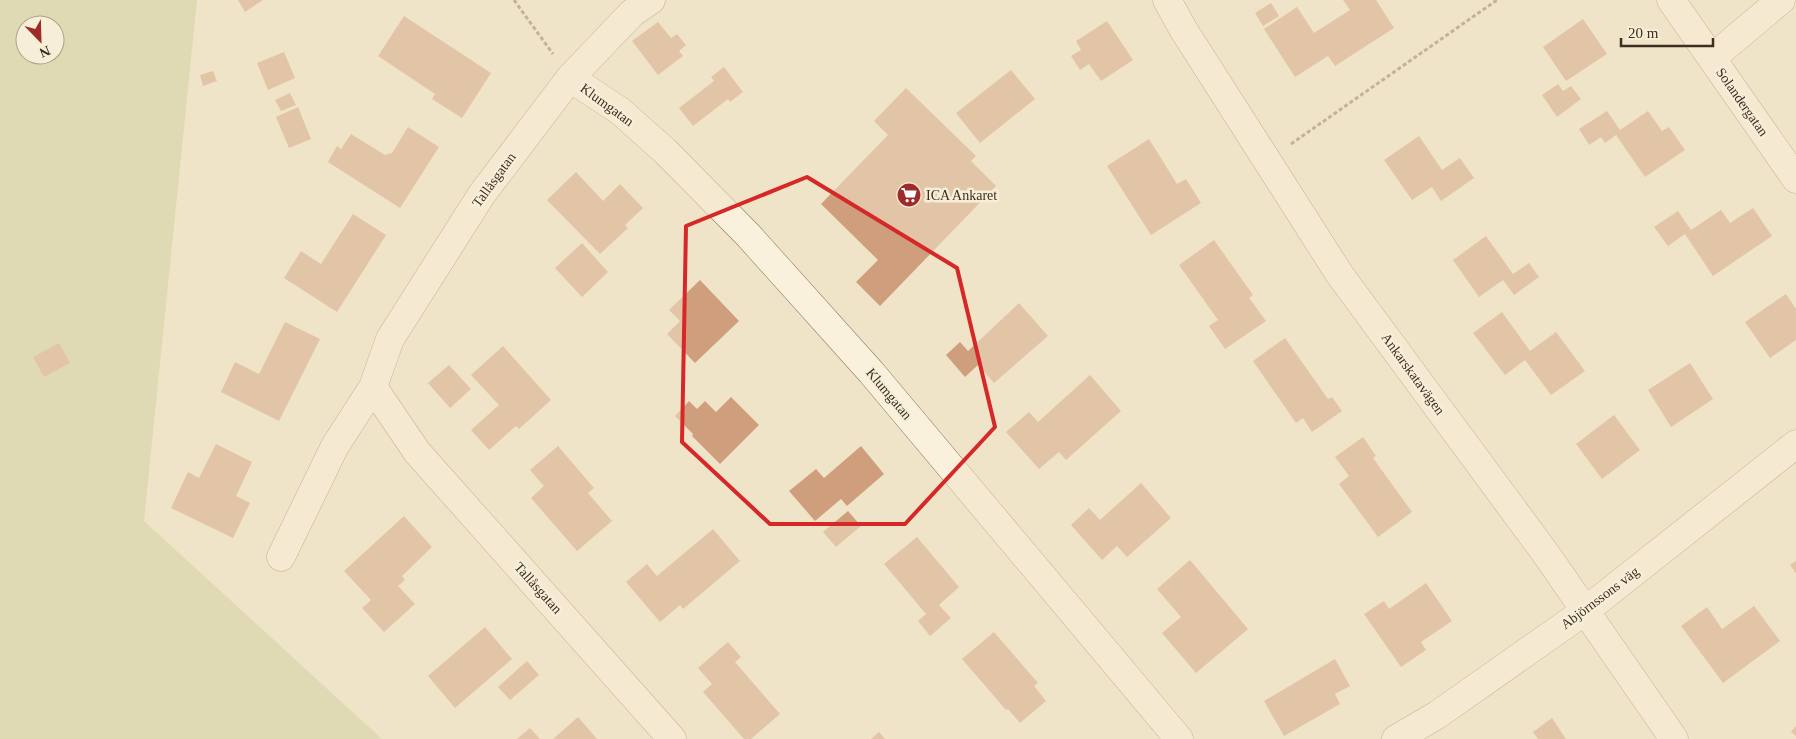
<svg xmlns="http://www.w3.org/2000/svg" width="1796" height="739" font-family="'Times New Roman',serif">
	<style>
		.green { fill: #c9cf9b; fill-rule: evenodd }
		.building { fill: #cf9f7d }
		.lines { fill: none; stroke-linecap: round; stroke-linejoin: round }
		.street-casing { stroke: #8d765c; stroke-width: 29 }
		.path { stroke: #8d765c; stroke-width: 3; stroke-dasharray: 4 2.5; stroke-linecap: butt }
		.street { stroke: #faf1dc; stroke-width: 28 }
		.marked { fill: none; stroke: #d62828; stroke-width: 4; stroke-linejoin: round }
		.labels { text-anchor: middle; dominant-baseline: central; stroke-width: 5; stroke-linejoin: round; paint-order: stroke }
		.street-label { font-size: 14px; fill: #3d2e20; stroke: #f7eed8 }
		.poi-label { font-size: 14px; fill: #3d2e20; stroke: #f7eed8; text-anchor: start }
	</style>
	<rect width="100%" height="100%" fill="#f0e4c8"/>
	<path class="green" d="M0,0H197L144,521L382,739H0ZM25,25H55V55H25Z"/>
	<path class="building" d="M238,0H263L245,12Z
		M1343,0H1376L1394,28L1335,66L1328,56L1295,77L1264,29L1297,7L1314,33L1350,10Z
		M1271,3L1279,16L1263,26L1255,13Z
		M404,16L491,73L462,118L432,99L435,94L378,56Z
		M1583,19L1607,54L1566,81L1543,47Z
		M1107,21L1133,60L1101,81L1089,64L1080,70L1071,56L1081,50L1076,41Z
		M658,22L671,38L677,34L686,45L679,51L683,56L658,75L632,41Z
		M284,52L295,78L268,90L257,63Z
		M724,67L743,92L730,102L728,99L693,126L679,108L714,81L711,77Z
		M1011,70L1035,99L980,143L956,113Z
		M213,71L217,81L203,86L200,75Z
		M1558,84L1563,91L1571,86L1581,99L1557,117L1542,95Z
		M906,88L976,156L971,161L996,186L880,306L856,282L878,260L821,204L888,135L874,121Z
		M290,93L296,105L281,111L275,100Z
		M298,107L311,139L289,148L276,117Z
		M1607,111L1620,130L1648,111L1662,131L1669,127L1685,150L1645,177L1616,135L1605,143L1601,137L1589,145L1579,129Z
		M408,127L439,147L400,208L328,162L337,146L341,149L351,134L385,155L392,153Z
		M1419,136L1442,170L1460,158L1474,178L1441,201L1432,187L1412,200L1384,160Z
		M1149,139L1177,184L1186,179L1201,203L1151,235L1107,166Z
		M576,172L603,201L620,184L643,208L625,225L628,228L600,254L547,200Z
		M1753,208L1772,236L1713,276L1685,234L1668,246L1654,227L1678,211L1691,230L1721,210L1730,223Z
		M353,214L386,235L337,312L284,278L301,251L321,264Z
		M1486,236L1513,274L1529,263L1539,277L1514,295L1503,280L1479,297L1453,260Z
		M1214,240L1253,295L1249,298L1266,321L1225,349L1209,326L1218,320L1179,265Z
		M582,243L608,272L582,297L555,268Z
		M700,280L739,321L695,363L667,334L680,321L669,310Z
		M1786,294L1796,309V340L1770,358L1745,322Z
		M1019,303L1048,336L994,383L978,365L965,377L946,355L960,342L968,351Z
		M1502,312L1530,351L1556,332L1585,371L1551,395L1525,360L1505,375L1473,333Z
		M285,322L320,339L279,421L221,392L235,362L259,374Z
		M1285,338L1328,399L1332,397L1342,411L1312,432L1303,418L1296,423L1253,361Z
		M59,343L70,363L44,377L33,357Z
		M503,346L551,400L519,429L516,426L489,450L471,430L499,405L471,375Z
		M1690,363L1713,399L1671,427L1648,390Z
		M449,365L471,389L450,408L428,383Z
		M1090,375L1121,411L1066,460L1059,452L1039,469L1006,432L1029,412L1038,422Z
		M731,397L759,425L720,464L692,436L693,434L675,416L689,401L697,409L705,401L716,412Z
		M1614,415L1640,450L1602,479L1576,444Z
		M1363,437L1376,456L1373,458L1412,512L1378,537L1339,484L1349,476L1335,457Z
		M216,444L252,462L236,496L250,503L233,538L171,508L188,472L199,478Z
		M558,446L594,488L588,493L612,521L577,551L531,498L544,486L530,470Z
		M861,446L884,474L847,506L841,499L815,521L789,491L816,469L824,478Z
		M1141,483L1171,518L1127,557L1117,546L1102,560L1071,525L1089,508L1100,520Z
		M848,511L861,526L836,547L823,532Z
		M404,516L432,547L402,576L405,580L398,586L415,604L384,632L362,608L371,600L344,571Z
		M713,529L740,561L683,609L680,605L660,622L626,582L647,564L657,576Z
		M917,537L959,587L939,605L951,618L930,636L918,621L926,614L884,564Z
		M1190,560L1248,629L1196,673L1162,633L1181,617L1157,589Z
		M1796,561V573L1790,565Z
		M1426,583L1452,621L1421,642L1426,650L1401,667L1364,614L1384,601L1389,609Z
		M1754,606L1780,641L1723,683L1681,626L1707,607L1722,629Z
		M485,627L512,659L455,708L428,676Z
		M994,632L1038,683L1034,686L1046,701L1020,723L1008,709L1006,710L962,659Z
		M728,642L741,657L735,662L780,714L751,739H744L703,692L712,684L698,668Z
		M1335,659L1350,686L1335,694L1340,704L1284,736L1264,701Z
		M527,661L539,675L510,700L498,687Z
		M578,717L597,739H553Z
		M1552,718L1566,739H1538L1533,732Z
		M1796,726V736L1791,732Z
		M530,728L540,739H517Z
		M879,732L885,739H871Z"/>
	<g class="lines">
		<defs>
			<path id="street" d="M651,0L632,13L570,78L482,194L390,339L373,387L417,452L672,739
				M1167,0L1183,29L1340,275L1546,554L1674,739
				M1671,0L1796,179
				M1712,58L1781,0
				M570,78L620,111L665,151L748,235L871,372L1179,739
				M281,557L335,446L373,387
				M1396,739L1437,715L1585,611L1796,444"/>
		</defs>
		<use href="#street" class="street-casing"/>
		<path class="path" d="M514,0L553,54
			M1291,144L1497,0"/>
		<use href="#street" class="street"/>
	</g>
	<path d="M0 0H1796V739H0ZM807,177L957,268L995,427L905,524H770L682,442L686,226Z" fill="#f0e4c8" fill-opacity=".55" fill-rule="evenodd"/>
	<path class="marked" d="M807,177L957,268L995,427L905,524H770L682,442L686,226Z"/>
	<defs>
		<symbol id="supermarket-disc" viewBox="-11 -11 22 22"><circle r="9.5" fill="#9e2a2b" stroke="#f7eed8"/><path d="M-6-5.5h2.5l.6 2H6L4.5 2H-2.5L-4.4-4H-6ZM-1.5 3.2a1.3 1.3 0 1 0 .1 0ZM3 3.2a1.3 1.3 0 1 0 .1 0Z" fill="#fff"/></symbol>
	</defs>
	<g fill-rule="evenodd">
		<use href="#supermarket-disc" x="895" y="181" width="28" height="28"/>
	</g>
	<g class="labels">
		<g class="street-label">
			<text transform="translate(1742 102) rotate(55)">Solandergatan</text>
			<text transform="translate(607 105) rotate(36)">Klumgatan</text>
			<text transform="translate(494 180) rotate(-54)">Tallåsgatan</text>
			<text transform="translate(1413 374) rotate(54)">Ankarskatavägen</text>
			<text transform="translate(889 394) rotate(50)">Klumgatan</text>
			<text transform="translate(538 588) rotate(48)">Tallåsgatan</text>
			<text transform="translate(1600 598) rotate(-37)">Abjörnssons väg</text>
		</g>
		<g class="poi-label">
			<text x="926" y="195">ICA Ankaret</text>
		</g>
	</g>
	<g transform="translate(40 40) rotate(157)"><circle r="24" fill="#f7eed8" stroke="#ada18e"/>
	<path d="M0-4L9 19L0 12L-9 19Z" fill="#9e2a2b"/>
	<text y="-8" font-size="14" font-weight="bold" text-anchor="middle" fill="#3d2e20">N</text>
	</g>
	<path d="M1621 38v8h92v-8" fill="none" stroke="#3d2e20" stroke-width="2.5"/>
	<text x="1628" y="38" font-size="15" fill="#3d2e20" stroke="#f7eed8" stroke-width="4" paint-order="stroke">20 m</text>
</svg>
